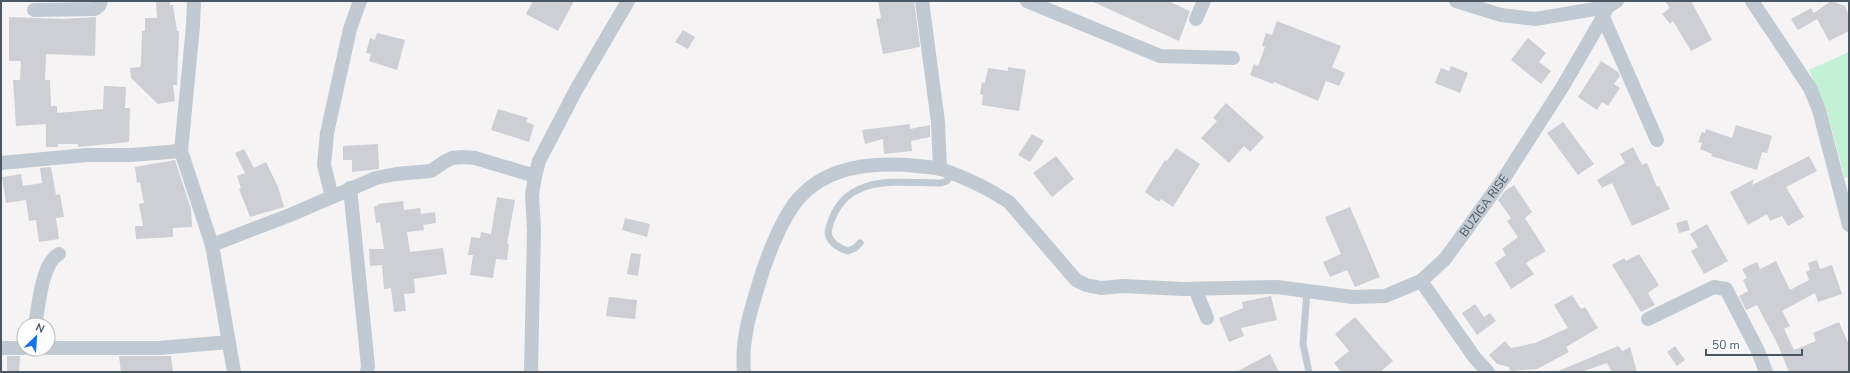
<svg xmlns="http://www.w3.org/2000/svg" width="1850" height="373" font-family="'Nunito Sans',sans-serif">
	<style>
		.green { fill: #c3f1d5 }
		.building { fill: #cdcfd5 }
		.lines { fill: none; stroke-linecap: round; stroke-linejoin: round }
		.service { stroke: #c1cad2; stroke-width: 7 }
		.minor { stroke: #c1cad2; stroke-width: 14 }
		.labels { text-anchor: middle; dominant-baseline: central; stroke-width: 3; stroke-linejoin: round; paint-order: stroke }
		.street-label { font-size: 12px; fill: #4a5661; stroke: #fff }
	</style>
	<rect width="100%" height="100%" fill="#f5f3f3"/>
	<path class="green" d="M1849,52V177L1845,178L1826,108L1809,70Z"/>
	<path class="building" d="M156,1H170V5H173L177,31H179L177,85H173L175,101L158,104L131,78L130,68L140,67L141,63L142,31H145V18H157Z
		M533,1H574L558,31L526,14Z
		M878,1H914L920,47L883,54L876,19L881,18Z
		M1091,1H1168L1190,11L1179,41Z
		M1665,1H1691L1712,40L1691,51L1673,21L1670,24L1662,14L1670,8Z
		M1831,1L1845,6L1849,16V31L1829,41L1817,19L1798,30L1791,19L1811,8L1814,13Z
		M9,17L63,19L96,17L95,56L46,54L45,80H50L51,106H57V113L103,109L104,86L126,87L125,108H130L129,142L78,147V144H58V147H46V124L16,126L13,80H20L21,61H9Z
		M1277,21L1341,46L1332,67L1345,73L1339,86L1326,81L1318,101L1274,82L1273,84L1250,75L1254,64L1258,66L1265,47L1262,46L1266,33L1272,35Z
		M683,30L695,37L688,49L675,42Z
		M377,33L405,40L397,70L369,61L371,54L366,53L370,38L375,40Z
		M1528,38L1546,53L1539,62L1551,71L1541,84L1511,60Z
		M1601,61L1618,72L1620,76L1614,84L1620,88L1608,106L1602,102L1597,110L1578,97Z
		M1451,66L1468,73L1460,93L1435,83L1441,68L1449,71Z
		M1008,67L1026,70L1019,111L982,105L983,95L980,94L982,82L985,83L988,68L1008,71Z
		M1226,103L1264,137L1250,152L1244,146L1229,163L1201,138L1217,121L1213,118Z
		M498,109L528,118L526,122L534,125L529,142L491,130Z
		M1563,122L1594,164L1578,175L1547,133Z
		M910,124V129L930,125V137L911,141L912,151L884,154L883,139L865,144L862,130Z
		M1736,125L1772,136L1767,153L1762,152L1757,170L1711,156L1712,154L1700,149L1702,143L1698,142L1702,132L1705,133L1706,129L1732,138Z
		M1032,134L1044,141L1030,162L1018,155Z
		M378,144L379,169L352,172V160H343V146Z
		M1633,147L1642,165L1647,163L1657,187L1659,186L1670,209L1632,226L1612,183L1602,188L1597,180L1625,163L1620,154Z
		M1176,148L1200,164L1173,207L1161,199L1159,202L1145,192L1165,160L1167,161Z
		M244,149L254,168L266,162L278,187L284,207L250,217L239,189L241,188L237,176L245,173L235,153Z
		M1056,156L1074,179L1052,197L1033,173Z
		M1809,156L1817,171L1786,187L1804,217L1788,226L1782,216L1770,221L1767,214L1748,225L1730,192L1754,179L1752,185Z
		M175,160L191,209L192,227L173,228V237L136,239L135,226H143L139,204L144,203L140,182L137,183L135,167Z
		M51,167L56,195L60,194L64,217L56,218L59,239L39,242L36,220L29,221L26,200L6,203L2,177L21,174L23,186L42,183L40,168Z
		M1514,185L1532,212L1525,218L1546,251L1526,263L1534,274L1511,289L1495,263L1506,255L1502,249L1518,237L1507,221L1511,218L1498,200L1505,191Z
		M497,197L515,200L507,244H509L507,260L496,259L493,278L470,275L473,255H468L471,237L480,238L481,232L491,234Z
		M403,201L404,210L420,208L421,214L435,212L436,223L423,225L424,230L407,232L410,252L443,248L447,274L414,279L415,293L404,294L406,311L394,312L391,288L384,289L382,265L370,266L369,249H384L380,222L376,223L374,206H378V204Z
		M1350,207L1380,277L1355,287L1347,270L1330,277L1323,262L1341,254L1325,217Z
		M625,218L650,224L647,237L622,230Z
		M1687,220L1690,230L1679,233L1676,223Z
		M1707,224L1728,261L1704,274L1691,251L1698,247L1690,234Z
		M631,253L641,254L638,276L627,274Z
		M1639,254L1659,285L1648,293L1655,305L1641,312L1612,265L1624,258L1626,261Z
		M1817,260L1820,269L1832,265L1842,294L1818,302L1815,293L1782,311L1790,326L1784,329L1794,350L1816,341L1813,333L1839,322L1849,345V372H1789L1778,345L1757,305L1746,310L1739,296L1748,291L1743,280L1747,278L1742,269L1757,262L1760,269L1776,261L1790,290L1809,280L1806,272L1810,270L1808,263Z
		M1572,295L1581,309L1585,307L1598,328L1566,347L1569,352L1537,369L1510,371L1509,367L1497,364L1489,355L1505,341L1511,348L1535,343L1568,328L1554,305Z
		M1271,296L1277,320L1241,328L1244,336L1229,342L1219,318L1243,308L1242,302Z
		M609,297L637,300L635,319L606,316Z
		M1475,304L1484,317L1490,313L1496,321L1477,335L1462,313Z
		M1355,317L1393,361L1380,372H1341L1334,363L1349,351L1335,334Z
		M1618,346L1623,351L1630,347L1637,372H1612L1607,363L1581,372H1556Z
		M1675,346L1685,360L1677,366L1667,352Z
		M1270,354L1279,372H1236Z
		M7,356H20L19,372H7Z
		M119,356H171L173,372H121Z"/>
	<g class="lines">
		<path class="service" d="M860,243L855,248L848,251C838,248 825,240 829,228C843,172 897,183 941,183L947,181L950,173
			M1307,291L1303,344L1309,372"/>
		<g class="minor">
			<path d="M194,1L193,26L181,151L212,245L234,372"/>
			<path d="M922,1L938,122L940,169"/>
			<path d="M1027,1L1160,56L1233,58"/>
			<path d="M1456,1L1501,15L1535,19L1607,7"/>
			<path d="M1752,1L1810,88L1819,110L1849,225"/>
			<path d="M34,10L95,9L99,6L101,1"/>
			<path d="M1603,17L1657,140"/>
			<path d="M1196,19L1204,1"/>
			<path d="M1,163L87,155H131L181,151"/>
			<path d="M350,188L368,366L367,372"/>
			<path d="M332,197L324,165L327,133L350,29L360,1"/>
			<path d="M212,245L290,215L376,178L396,174L431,171L444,162L452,158L462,157L475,158L535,176"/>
			<path d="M1421,281L1475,358L1488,372"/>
			<path d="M1195,289L1207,318"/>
			<path d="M1648,319L1714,287L1726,289L1758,351L1766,372"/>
			<path d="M35,325C39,306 41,264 59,254"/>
			<path d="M1,348H24"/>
			<path d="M48,348H159L229,342"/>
			<path d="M531,372L534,230L532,195L535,176L539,161L576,90L628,1"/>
			<path id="s1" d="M744,372C741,341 750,312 759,283C766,259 783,214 801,196C830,165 877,162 917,166C925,167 934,167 941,169C964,177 989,189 1009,202L1076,280L1086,285L1101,288L1123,286L1183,289L1277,287L1353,297L1385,296L1421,281L1445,259L1506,175L1563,86L1603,17L1607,7L1617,1"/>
		</g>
	</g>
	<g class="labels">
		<g class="street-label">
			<text stroke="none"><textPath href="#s1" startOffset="964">BUZIGA RISE</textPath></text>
		</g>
	</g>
	<rect width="1850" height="373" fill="none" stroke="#4a5661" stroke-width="4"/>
	<g transform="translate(36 337) rotate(25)"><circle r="19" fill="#ffffff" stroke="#b7bbc0"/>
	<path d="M0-3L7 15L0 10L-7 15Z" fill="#1a73e8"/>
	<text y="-6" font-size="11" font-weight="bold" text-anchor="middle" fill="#4a5661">N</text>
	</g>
	<path d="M1706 349v6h96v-6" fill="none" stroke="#4a5661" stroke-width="2"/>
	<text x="1712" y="349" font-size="12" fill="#4a5661" stroke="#ffffff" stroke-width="3" paint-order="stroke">50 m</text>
</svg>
